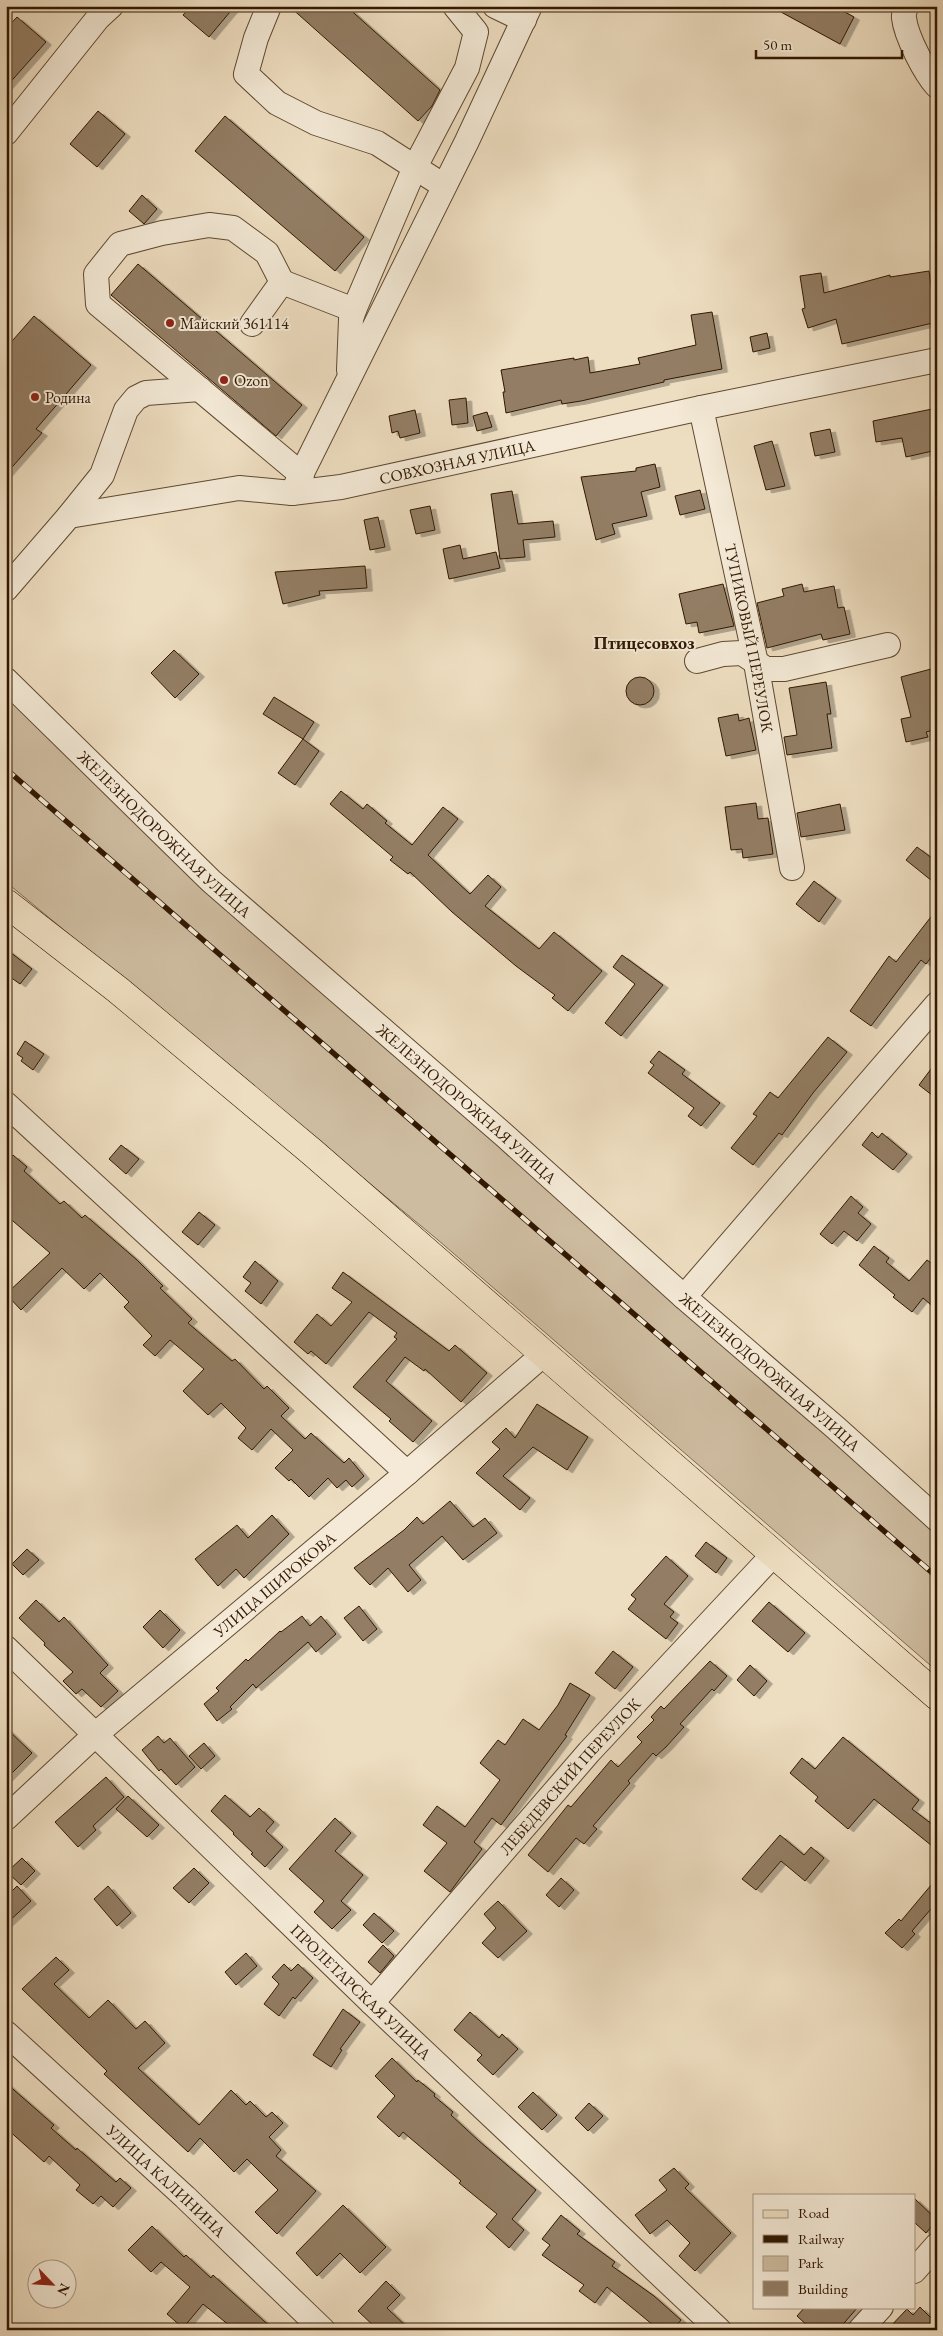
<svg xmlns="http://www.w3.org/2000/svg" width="943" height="2336" font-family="'EB Garamond',serif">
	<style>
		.green { fill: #cebca0; stroke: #806a50 }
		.building { fill: #937e65; stroke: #311701; filter: url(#shadow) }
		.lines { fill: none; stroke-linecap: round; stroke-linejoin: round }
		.minor-casing { stroke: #604931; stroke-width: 26 }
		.major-casing { stroke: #311701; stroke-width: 29 }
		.minor { stroke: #f4ead7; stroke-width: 24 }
		.major { stroke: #eedec1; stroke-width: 28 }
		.rail-casing { stroke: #311701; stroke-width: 5.5 }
		.rail { stroke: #f4ead7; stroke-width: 4; stroke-dasharray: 11; stroke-linecap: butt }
		.poi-dot { fill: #8f2418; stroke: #f4ead7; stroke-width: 2 }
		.labels { text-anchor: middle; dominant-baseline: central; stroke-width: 4; stroke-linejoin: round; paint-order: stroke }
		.poi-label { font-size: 16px; fill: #311701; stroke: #f4ead7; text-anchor: start }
		.street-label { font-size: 16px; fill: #311701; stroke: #f4ead7 }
		.neighbourhood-label { font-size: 18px; font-weight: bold; fill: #311701; stroke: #f4ead7 }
	</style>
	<defs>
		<filter id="shadow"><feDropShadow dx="5.5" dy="3" stdDeviation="0" flood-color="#0004"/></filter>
	</defs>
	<rect width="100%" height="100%" fill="#eedec1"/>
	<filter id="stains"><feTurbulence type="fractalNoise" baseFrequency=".004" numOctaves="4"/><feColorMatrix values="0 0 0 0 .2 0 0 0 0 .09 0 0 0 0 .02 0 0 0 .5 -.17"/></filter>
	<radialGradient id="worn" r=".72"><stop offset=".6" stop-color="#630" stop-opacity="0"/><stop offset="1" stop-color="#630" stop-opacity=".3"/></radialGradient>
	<path class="green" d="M6,680L116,790L937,1519V1671L438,1240L6,882Z"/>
	<path class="building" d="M191,6H235L209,37L183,15Z
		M289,6H346L440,90L432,106L418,121Z
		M770,6H834L854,17L840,44Z
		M17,17L46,42L6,87V29Z
		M98,111L125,134L97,167L70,144Z
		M225,116L364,237L335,271L195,151Z
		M142,195L157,209L144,224L129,211Z
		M138,264L302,405L276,436L111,295Z
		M929,271L933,300H937V322L842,344L836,319L808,328L802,309L805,308L800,276L821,273L824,293L890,275V277Z
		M712,312L722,369L664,380V382L581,401L562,404L561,400L506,413L503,392H505L501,370L574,358V360L588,357L590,373L640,364L638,358L696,345L691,315Z
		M34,316L91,365L36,429L42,433L6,474V348Z
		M767,333L770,348L753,352L750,337Z
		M466,398L468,423L452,425L449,400Z
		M937,408V450L906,457L902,438L876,442L873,421Z
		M415,410L420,433L400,438L398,431L392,433L389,416Z
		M487,412L492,427L477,431L473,416Z
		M830,429L835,452L815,456L810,433Z
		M772,441L785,486L766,490L754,446Z
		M655,464L660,487L641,492L647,516L612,524L615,534L596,540L581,477L636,471V468Z
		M700,490L705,509L680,515L675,496Z
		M512,491L518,524L553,521L555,537L523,540L525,557L500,559L491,494Z
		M430,506L435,530L416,534L410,510Z
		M378,517L385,547L370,550L364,520Z
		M460,545L463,559L496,552L500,568L449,579L443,549Z
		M365,566L367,588L319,591L320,595L283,604L275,572Z
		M723,584L734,626L699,633L697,622L686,624L679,594Z
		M802,584L804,592L834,586L838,608L844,607L850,634L823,640L821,634L767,648L757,603L784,596L782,589Z
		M174,650L199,674L175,698L151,673Z
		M931,669L937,692V729L926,732L928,737L906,742L901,719L911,717L901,677Z
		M626 691a14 14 0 1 1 28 0a14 14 0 1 1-28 0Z
		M826,682L831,714H827L832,748L787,755L784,737L797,735L789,688Z
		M274,697L314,722L303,739L263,714Z
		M738,714L739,721L749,718L756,750L726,756L718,718Z
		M303,739L319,751L295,785L278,773Z
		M341,791L363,809L367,804L387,821L385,823L412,845L443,807L458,819L428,855L470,894L488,875L501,887L485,906L539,949L554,932L602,971L568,1011L552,998L555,995L516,966L452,912L410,872L408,874L390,860L393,857L330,804Z
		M756,803L758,819L768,818L773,854L743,858L742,849L731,850L725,807Z
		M840,804L845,830L801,837L797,813Z
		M917,847L937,862V885L906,860Z
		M814,881L836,898L819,922L796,904Z
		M937,909V950L926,964L921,960L871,1026L850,1011L889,956L896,962Z
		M6,949L32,969L20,984L6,974Z
		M622,955L663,985L621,1036L605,1023L635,984L613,967Z
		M828,1037L847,1052L813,1093L782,1135L779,1133L753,1165L731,1148L757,1116L753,1114L770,1092L778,1098Z
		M25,1041L44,1054L33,1070L21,1061L23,1058L17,1054Z
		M659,1051L685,1070L682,1074L720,1103L701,1126L688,1116L694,1108L648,1073L654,1065L650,1062Z
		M937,1061V1099L919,1085Z
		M872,1132L878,1138L882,1133L907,1154L893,1170L862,1145Z
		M121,1145L139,1159L126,1174L109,1159Z
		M13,1155L27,1167L24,1171L60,1204L64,1201L82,1218L85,1215L137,1260L163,1286L160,1288L192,1319L188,1323L232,1361L235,1359L264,1389L267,1386L289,1408L281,1416L305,1439L311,1433L344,1463L349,1458L364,1476L352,1487L346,1480L337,1488L328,1478L309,1497L291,1479L289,1481L275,1468L293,1450L271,1429L252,1450L238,1438L246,1428L221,1403L208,1415L183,1391L204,1369L170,1340L155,1356L143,1345L152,1336L124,1307L129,1302L100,1273L84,1289L62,1268L21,1310L6,1294L50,1253L6,1215V1163Z
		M851,1196L863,1207L858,1213L871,1224L857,1241L844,1231L832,1244L820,1234Z
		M199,1212L215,1225L198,1245L182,1232Z
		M874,1246L889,1258L886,1262L909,1281L927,1260L937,1267V1310L923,1298L912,1312L893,1297L895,1295L859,1265Z
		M255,1261L278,1281L261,1304L245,1291L251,1283L243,1277Z
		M343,1272L449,1351L455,1345L487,1373L461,1402L425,1369L424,1371L405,1357L386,1381L432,1421L413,1442L389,1421L391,1419L353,1387L397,1339L394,1337L397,1333L369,1312L326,1364L311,1351L308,1354L294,1342L317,1314L331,1326L352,1302L332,1288Z
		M537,1404L588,1437L567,1470L533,1447L503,1476L530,1498L520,1510L476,1473L500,1449L492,1442L506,1428L515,1438Z
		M450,1501L473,1527L485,1518L497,1533L463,1560L442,1536L409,1565L421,1580L408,1592L388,1568L370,1585L354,1568L404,1530L417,1517L423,1524Z
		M272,1515L289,1534L244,1578L236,1569L218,1586L195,1559L237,1525L248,1538Z
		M706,1542L727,1558L716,1573L695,1556Z
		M27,1549L39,1560L23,1575L12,1564Z
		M666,1556L688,1576L664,1604L674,1612L670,1617L678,1623L666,1639L628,1609L636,1599L631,1595Z
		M36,1600L59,1622L64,1617L108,1665L100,1673L118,1691L101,1707L82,1689L76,1694L63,1681L73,1672L44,1645L45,1643L19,1618Z
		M769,1602L805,1633L788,1652L752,1621Z
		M359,1606L377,1629L363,1641L344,1618Z
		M160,1610L180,1630L163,1648L143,1627Z
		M302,1616L310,1626L321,1616L336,1634L316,1652L308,1642L256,1688L253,1684L230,1707L232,1709L217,1721L204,1704L219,1691L216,1688L246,1659L248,1661L280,1631L281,1632Z
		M613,1651L633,1667L615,1689L595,1673Z
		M710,1661L727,1676L714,1691L712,1689L680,1724L684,1727L666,1747L656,1756L653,1753L628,1781L630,1783L593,1826L597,1829L584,1844L576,1838L548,1872L528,1855L568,1805L571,1807L611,1760L618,1767L642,1742L637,1737L654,1720L651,1717L661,1706L664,1709Z
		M750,1665L767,1681L754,1696L737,1680Z
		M570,1683L590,1695L565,1735L567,1736L501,1825L492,1818L474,1842L482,1849L450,1892L424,1871L447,1843L423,1825L437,1806L465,1827L500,1780L480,1763L498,1740L505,1745L523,1719L539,1730L558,1705Z
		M6,1728L32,1753L6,1779Z
		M158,1736L164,1743L170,1738L195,1767L176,1785L161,1769L159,1771L142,1750Z
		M843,1737L919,1800L912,1809L937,1828V1850L874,1799L848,1829L815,1801L818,1797L790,1773L802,1758L815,1769Z
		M204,1743L215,1756L201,1769L189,1756Z
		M106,1777L124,1797L93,1826L96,1830L78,1847L55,1822Z
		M225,1795L250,1817L259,1808L274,1822L266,1831L283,1847L265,1867L251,1854L253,1853L233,1834L234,1833L211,1811Z
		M128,1796L159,1825L147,1837L116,1809Z
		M335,1818L351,1833L335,1851L363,1875L341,1901L351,1910L332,1929L314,1912L324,1901L289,1869Z
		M780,1835L804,1855L811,1847L824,1858L805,1881L781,1861L756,1890L742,1879Z
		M22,1858L35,1871L21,1885L7,1872Z
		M194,1868L209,1883L189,1903L173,1888Z
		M561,1878L574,1890L559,1907L546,1895Z
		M937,1878V1902L912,1931L915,1934L902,1948L885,1933L899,1919L901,1921Z
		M17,1886L31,1901L6,1924V1897Z
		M108,1886L131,1913L117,1926L94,1899Z
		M498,1901L527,1931L498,1958L482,1943L496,1928L484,1914Z
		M374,1913L394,1931L382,1943L363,1925Z
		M383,1945L394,1956L380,1973L368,1962Z
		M246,1953L257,1966L236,1985L225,1972Z
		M56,1957L69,1970L54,1984L89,2018L108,2000L136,2029L145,2021L165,2043L138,2068L199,2125L231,2090L246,2105L250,2101L266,2117L272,2112L283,2123L269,2137L281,2150L276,2156L316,2191L277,2234L255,2212L278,2190L247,2159L234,2172L200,2138L188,2152L104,2074L107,2071L22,1989Z
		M284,1964L291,1971L298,1964L313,1978L295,1999L293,1997L279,2016L264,2004L279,1984L272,1977Z
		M343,2009L360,2022L340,2049L342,2050L331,2067L313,2055Z
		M470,2012L499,2038L502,2034L518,2049L493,2075L477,2060L482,2055L454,2030Z
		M392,2058L417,2082L418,2080L435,2094L434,2096L453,2112L451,2115L479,2141L536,2190L512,2219L524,2230L509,2248L486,2227L497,2214L459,2183L461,2181L403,2132L399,2137L377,2117L395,2096L375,2076Z
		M6,2083L54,2125L51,2128L76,2150L77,2148L116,2182L120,2178L131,2188L113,2207L101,2196L93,2204L76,2190L80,2185L49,2156L44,2162L6,2128Z
		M533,2092L557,2115L542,2130L518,2107Z
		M589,2103L603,2116L588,2131L575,2118Z
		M674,2168L689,2184L685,2188L731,2233L695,2271L679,2256L690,2243L667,2220L650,2234L635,2215L667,2190L659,2180Z
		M914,2198L937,2220L926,2233L914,2222Z
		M343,2205L386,2247L360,2273L340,2253L317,2276L296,2253Z
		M561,2215L580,2231L577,2234L615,2262L612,2266L654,2296L681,2320L673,2330H659L607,2287L595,2303L579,2291L584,2285L542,2255L550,2245L542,2239Z
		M152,2226L184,2257L186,2255L211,2278L213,2275L274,2330H235L203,2304L183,2328L167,2314L190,2287L161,2262L151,2272L128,2250Z
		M386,2281L400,2295L387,2308L410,2330H378L358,2311Z
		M805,2307H858L838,2330H812L797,2316Z
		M920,2307L933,2320L926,2327L929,2330H887L907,2309L913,2315Z"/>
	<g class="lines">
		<defs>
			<g id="minor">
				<path d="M269,6L256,38L246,74L277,103L316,123L377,143L444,186"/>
				<path d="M495,6L524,20"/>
				<path d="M906,6C905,10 903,15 904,18C906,36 925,73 937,86"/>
				<path d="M6,133L98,18L111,6"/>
				<path d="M282,282L267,253L233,228L209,225L162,233L120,244L96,274L98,304L302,475"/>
				<path d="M252,324L282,282L354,310"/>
				<path d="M349,370L351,319L354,310L415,167L467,68L476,32L455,6"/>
				<path id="s1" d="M701,408L756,663L792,868"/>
				<path d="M292,493L467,141L530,6"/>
				<path d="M69,516L102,475L126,410L136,398L146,393L200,389"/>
				<path id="s2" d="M6,589L69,516L239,488L292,493L341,487L701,408L937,360"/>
				<path d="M697,661L723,654L742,653L766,669H784L888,645"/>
				<path id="s3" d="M6,680L211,881L504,1135L684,1297L836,1428L937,1519"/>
				<path d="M6,1104L407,1473"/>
				<path d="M684,1297L937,1004"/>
				<path id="s4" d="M6,1648L372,2003L719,2330"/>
				<path id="s5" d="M6,1818L96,1734L407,1473L545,1353"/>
				<path id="s6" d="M372,2003L589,1752L773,1555"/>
				<path id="s7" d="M6,2033L185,2197L323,2330"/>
				<path d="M914,2271L937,2245"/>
				<path d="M860,2330L881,2307"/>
			</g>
			<path id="major" d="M6,903L118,990L312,1152L937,1696"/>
		</defs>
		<use href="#minor" class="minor-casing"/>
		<use href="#major" class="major-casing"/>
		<use href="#minor" class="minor"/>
		<use href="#major" class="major"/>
		<defs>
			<path id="rail" d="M6,769L937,1577"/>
		</defs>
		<use href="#rail" class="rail-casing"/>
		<use href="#rail" class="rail"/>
	</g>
	<g class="poi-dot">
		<circle cx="170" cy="323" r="5"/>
		<circle cx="224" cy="380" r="5"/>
		<circle cx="35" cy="397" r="5"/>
	</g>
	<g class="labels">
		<g class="poi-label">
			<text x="180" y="323">Майский 361114</text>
			<text x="234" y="380">Ozon</text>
			<text x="45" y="397">Родина</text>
		</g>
		<g class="street-label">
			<text stroke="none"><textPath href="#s2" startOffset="490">СОВХОЗНАЯ УЛИЦА</textPath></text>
			<text stroke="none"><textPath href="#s1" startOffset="235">ТУПИКОВЫЙ ПЕРЕУЛОК</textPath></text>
			<text stroke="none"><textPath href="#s3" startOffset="221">ЖЕЛЕЗНОДОРОЖНАЯ УЛИЦА</textPath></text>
			<text stroke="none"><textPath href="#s3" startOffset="626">ЖЕЛЕЗНОДОРОЖНАЯ УЛИЦА</textPath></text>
			<text stroke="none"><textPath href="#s3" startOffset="1031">ЖЕЛЕЗНОДОРОЖНАЯ УЛИЦА</textPath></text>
			<text stroke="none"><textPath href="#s5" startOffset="356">УЛИЦА ШИРОКОВА</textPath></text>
			<text stroke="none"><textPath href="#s6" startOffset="301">ЛЕБЕДЕВСКИЙ ПЕРЕУЛОК</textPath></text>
			<text stroke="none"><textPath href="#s4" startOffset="494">ПРОЛЕТАРСКАЯ УЛИЦА</textPath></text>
			<text stroke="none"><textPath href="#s7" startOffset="218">УЛИЦА КАЛИНИНА</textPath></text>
		</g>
		<g class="neighbourhood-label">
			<text x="644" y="642">Птицесовхоз</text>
		</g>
	</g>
	<rect width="943" height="2336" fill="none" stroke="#eedec1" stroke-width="25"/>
	<rect x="8" y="8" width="928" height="2321" fill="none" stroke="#311701" stroke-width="2.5"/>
	<rect x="12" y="12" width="918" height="2311" fill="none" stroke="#311701"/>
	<rect x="753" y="2194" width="162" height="115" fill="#f4ead7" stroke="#a69681"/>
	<rect x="763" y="2210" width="25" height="8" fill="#eedec1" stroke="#a69681"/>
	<text x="798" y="2218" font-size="15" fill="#311701">Road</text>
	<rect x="763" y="2235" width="25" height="8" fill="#311701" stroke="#a69681"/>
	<text x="798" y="2244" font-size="15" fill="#311701">Railway</text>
	<rect x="763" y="2256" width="25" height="15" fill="#cebca0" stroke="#a69681"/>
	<text x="798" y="2268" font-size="15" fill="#311701">Park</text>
	<rect x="763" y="2281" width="25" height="15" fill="#937e65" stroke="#a69681"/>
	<text x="798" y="2294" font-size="15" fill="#311701">Building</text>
	<g transform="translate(52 2284) rotate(115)"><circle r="24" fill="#f4ead7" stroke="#a69681"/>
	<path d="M0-4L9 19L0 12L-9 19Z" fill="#8f2418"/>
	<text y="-8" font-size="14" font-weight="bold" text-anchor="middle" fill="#311701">N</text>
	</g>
	<path d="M756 50v8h146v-8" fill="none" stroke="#311701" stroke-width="2.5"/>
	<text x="763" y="50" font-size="15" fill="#311701" stroke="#f4ead7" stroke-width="4" paint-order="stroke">50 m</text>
	<rect width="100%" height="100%" filter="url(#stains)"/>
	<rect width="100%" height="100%" fill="url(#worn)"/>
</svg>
